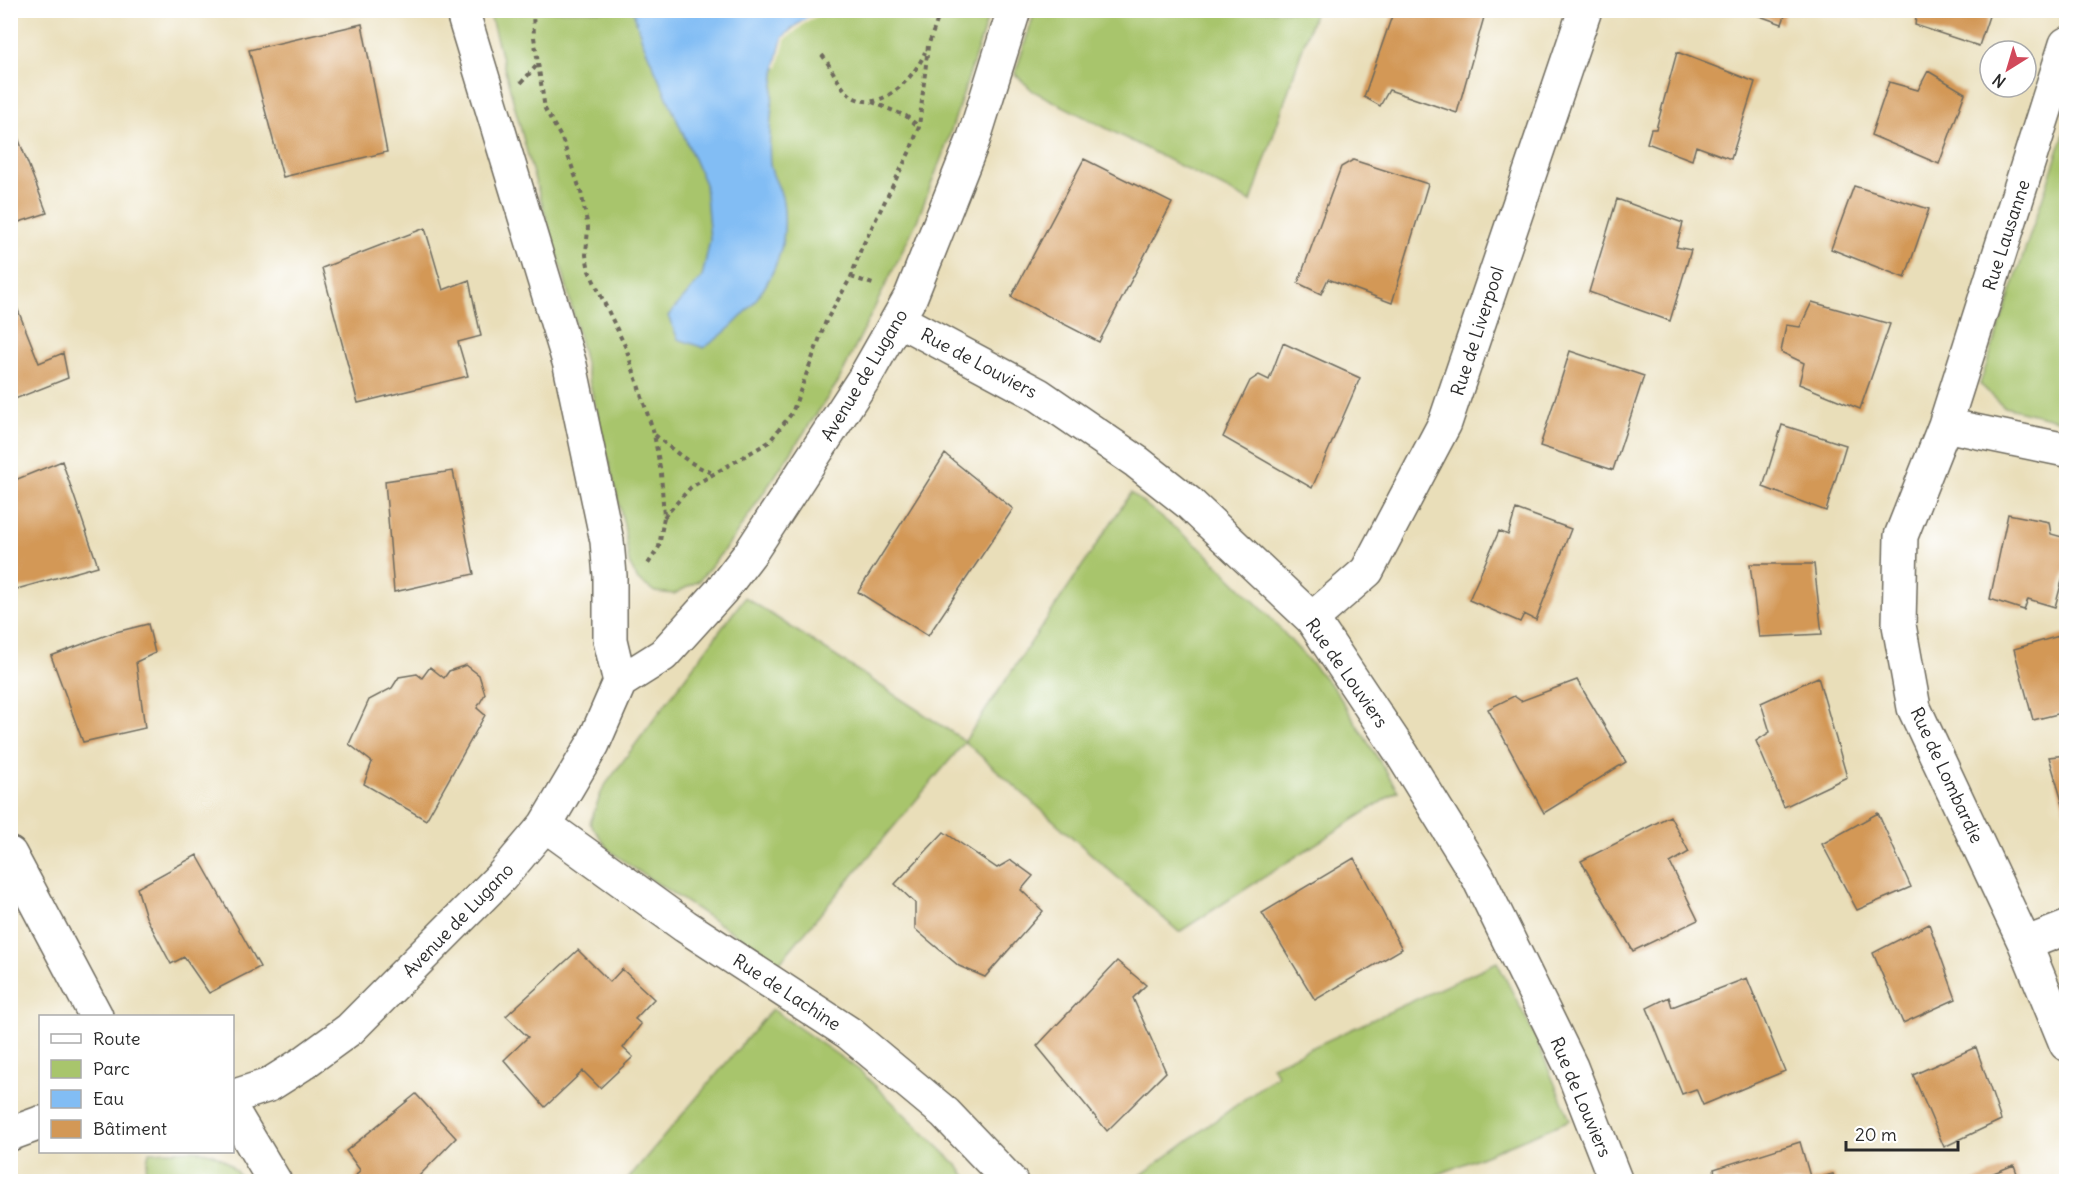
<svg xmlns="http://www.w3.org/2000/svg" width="2077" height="1192" font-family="Delius,sans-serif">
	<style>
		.green { fill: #a8c56c; stroke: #6a784c; stroke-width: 1.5 }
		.water { fill: #82bdf4; stroke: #567490; stroke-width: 1.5 }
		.pier { fill: #e9deb9 }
		.building { fill: #d39856 }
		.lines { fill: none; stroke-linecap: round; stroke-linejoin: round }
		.minor-casing { stroke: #6e6a5d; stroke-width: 36 }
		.path { stroke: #6e6a5d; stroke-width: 4; stroke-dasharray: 4.5 4.5; stroke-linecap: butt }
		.minor { stroke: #fff; stroke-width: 33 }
		.labels { text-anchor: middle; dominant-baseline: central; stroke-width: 4.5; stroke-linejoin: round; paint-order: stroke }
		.street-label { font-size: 18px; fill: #2b2b2b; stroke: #fff }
	</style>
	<rect width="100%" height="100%" fill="#fff"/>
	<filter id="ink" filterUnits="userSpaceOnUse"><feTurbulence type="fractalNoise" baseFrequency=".0167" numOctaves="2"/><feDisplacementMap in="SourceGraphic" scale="12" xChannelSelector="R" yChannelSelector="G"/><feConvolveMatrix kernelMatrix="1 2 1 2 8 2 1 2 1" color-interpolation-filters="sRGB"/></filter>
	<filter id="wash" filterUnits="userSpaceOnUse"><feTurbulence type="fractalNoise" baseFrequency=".008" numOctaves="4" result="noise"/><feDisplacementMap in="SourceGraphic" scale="24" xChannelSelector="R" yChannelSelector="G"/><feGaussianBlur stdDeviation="1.35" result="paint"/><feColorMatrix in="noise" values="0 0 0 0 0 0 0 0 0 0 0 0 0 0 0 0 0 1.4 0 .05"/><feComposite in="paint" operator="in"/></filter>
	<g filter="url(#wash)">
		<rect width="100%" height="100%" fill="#e9deb9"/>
		<path class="green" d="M489,11H990L946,146L917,221L838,382L732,540L699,581L674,594L655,592L638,580L629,563L624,525L564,276L531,167Z
			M1035,11H1315L1251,202L1033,91L1015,74Z
			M2066,128V422L2004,407L1980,384Z
			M1131,493L1204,551L1266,613L1336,691L1398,791L1179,932L965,742L779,963L632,867L608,849L590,823L603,788L745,597L965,741Z
			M1497,962L1533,1032L1570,1120L1422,1181H1133L1277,1075L1272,1066Z
			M772,1009L859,1070L957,1165L970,1181H626Z
			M149,1152C192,1151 217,1141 243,1181H143Z"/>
		<path class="water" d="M633,11H826C811,16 794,24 784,37C774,50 768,146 770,164C771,174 778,184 781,194C785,205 785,228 783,240C774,286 742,322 704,348L678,339L668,316L702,277L710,240L705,184L642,40Z"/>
		<path class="pier" d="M829,10L808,21L785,40L778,69L776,66L783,38L806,18Z"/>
		<g id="blocks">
			<path class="building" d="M1394,10H1486L1457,113L1389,90L1380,106L1364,97Z
				M1743,10H1787L1782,24Z
				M1917,10H1991L1979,46L1915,25Z
				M362,24L387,152L283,177L249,50Z
				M1677,52L1755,82L1731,159L1696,146L1692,160L1647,143L1651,129H1656Z
				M1928,71L1965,93L1939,164L1871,135L1889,82L1918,90Z
				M10,117L47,213L10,225Z
				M1084,159L1172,203L1099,342L1011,297Z
				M1353,160L1428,184L1392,303L1328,279L1321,294L1298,283L1341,167Z
				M1854,186L1929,209L1905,278L1831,249Z
				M1617,199L1683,223L1676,247L1691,250L1670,321L1589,292Z
				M425,228L443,290L469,280L481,336L458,342L468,376L358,403L322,268Z
				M14,300L39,363L63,353L68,378L10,401V302Z
				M1812,302L1890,324L1860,409L1799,384L1804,363L1781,352L1786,325L1800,327Z
				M1283,343L1360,378L1312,488L1223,437L1250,381L1259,375L1269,380Z
				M1570,351L1644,376L1613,470L1540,446Z
				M1782,425L1846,445L1826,511L1763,487Z
				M945,454L1013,509L928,636L858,592Z
				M62,461L98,566L10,591V482Z
				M453,471L474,574L394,592L385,481Z
				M1516,509L1571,529L1536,620L1524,614L1520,622L1469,600L1499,531L1508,535Z
				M2008,514L2049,522L2051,534L2066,538V566L2055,607L2028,599L2024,610L1990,599Z
				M1750,564H1814L1822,634L1759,637Z
				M148,624L155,653L136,662L145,728L83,742L51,656L112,633Z
				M2066,634V712L2033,720L2014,649Z
				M466,665L479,675L485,694L477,708L485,715L426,820L364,784L372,762L349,744L369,700L392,688L399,677L417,674L422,678L430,667L444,678L449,671Z
				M1818,677L1847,777L1784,807L1756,741L1770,732L1761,703Z
				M1577,680L1626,762L1544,813L1488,709L1514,696L1521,701Z
				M2066,755V815L2049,757Z
				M1878,813L1911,887L1857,910L1822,844Z
				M1670,816L1689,852L1670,863L1698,920L1633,951L1581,861Z
				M944,832L997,868L1011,860L1033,876L1021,890L1043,911L985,977L959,966L915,929V903L895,884Z
				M197,855L260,967L209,993L184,957L171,964L146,917L137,888Z
				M1354,858L1402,949L1315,1000L1262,913Z
				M1929,924L1956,999L1903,1023L1873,953Z
				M578,950L610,982L622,969L654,999L635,1019L641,1024L623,1048L633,1057L600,1088L583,1071L545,1107L504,1060L528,1037L506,1016Z
				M1117,961L1146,985L1133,998L1166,1072L1107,1131L1037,1046Z
				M1747,978L1785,1071L1703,1105L1696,1089L1682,1094L1647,1008L1669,997L1672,1007Z
				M1976,1047L2001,1120L1944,1147L1913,1075Z
				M416,1094L456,1138L419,1176L424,1182H358L355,1177L360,1170L346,1151Z
				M1800,1142L1811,1180L1833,1174L1836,1182H1717L1714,1169Z
				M2014,1165L2020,1182H1973V1181Z"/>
		</g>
	</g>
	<g filter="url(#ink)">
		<use href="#blocks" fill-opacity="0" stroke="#6e6a5d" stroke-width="1.5"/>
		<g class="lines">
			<defs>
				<path id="minor" d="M462,10L570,365L607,541L610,576V640L620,682
					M2066,44L1945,425L1901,536L1899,625L1914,708L2025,944L2066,1044
					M899,320L1039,395L1137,462L1189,503L1312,619L1402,754L1478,877L1571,1067L1616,1182
					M1945,425L2066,450
					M1312,619L1367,571L1445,423L1585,10
					M545,825L685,926L849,1033L945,1113L1011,1182
					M10,854L96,1016
					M2025,944L2066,928
					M232,1097L269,1085L302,1064L350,1029L502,876L545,825L593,744L620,682L663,655L721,591L751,552L865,377L911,296L974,138L1014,10
					M232,1110L275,1182
					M10,1134L40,1123"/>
			</defs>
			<use href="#minor" class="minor-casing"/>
			<path class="path" d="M533,10L534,37L545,109L562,139L581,192L588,227L586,255L589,271L626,348L654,434L661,473L664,517L659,547L646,567
				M822,55C833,68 840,92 857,99C884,111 917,74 925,52
				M521,83L538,64
				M872,102L906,116L918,126
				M851,277L876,285
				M655,435C673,450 690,465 713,473
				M664,517L691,487L769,442L792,413L826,321L851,277L861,249L910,151L919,127L928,46L941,10"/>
			<use href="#minor" class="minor"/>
		</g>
	</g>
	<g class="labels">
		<g class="street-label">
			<text transform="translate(2006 235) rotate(-72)">Rue Lausanne</text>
			<text transform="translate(1477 331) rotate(-72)">Rue de Liverpool</text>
			<text transform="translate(979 363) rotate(28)">Rue de Louviers</text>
			<text transform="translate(864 375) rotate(-59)">Avenue de Lugano</text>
			<text transform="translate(1347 673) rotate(55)">Rue de Louviers</text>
			<text transform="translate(1947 775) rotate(65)">Rue de Lombardie</text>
			<text transform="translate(458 920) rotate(-46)">Avenue de Lugano</text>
			<text transform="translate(787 992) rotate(33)">Rue de Lachine</text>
			<text transform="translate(1581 1097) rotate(67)">Rue de Louviers</text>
		</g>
	</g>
	<rect width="2077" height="1192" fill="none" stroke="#fff" stroke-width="36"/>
	<rect x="39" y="1015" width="195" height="138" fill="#ffffff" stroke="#aaaaaa" stroke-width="1.5"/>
	<rect x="51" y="1034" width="30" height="9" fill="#ffffff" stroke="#aaaaaa" stroke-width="1.5"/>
	<text x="93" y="1045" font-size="18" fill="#2b2b2b">Route</text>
	<rect x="51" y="1060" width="30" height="18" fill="#a8c56c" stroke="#aaaaaa" stroke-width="1.5"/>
	<text x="93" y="1075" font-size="18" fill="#2b2b2b">Parc</text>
	<rect x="51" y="1090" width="30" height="18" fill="#82bdf4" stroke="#aaaaaa" stroke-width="1.5"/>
	<text x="93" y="1105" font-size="18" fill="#2b2b2b">Eau</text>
	<rect x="51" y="1120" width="30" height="18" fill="#d39856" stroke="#aaaaaa" stroke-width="1.5"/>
	<text x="93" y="1135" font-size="18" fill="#2b2b2b">Bâtiment</text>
	<g transform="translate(2008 69) rotate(217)"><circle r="28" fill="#ffffff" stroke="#aaaaaa" stroke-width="1.5"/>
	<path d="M0-4.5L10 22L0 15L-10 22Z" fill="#d1495b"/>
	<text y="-9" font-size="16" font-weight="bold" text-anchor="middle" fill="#2b2b2b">N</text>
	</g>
	<path d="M1846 1141v9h112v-9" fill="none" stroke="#2b2b2b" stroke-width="3"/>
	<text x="1855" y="1141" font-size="18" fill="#2b2b2b" stroke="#ffffff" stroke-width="4.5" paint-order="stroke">20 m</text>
</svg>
